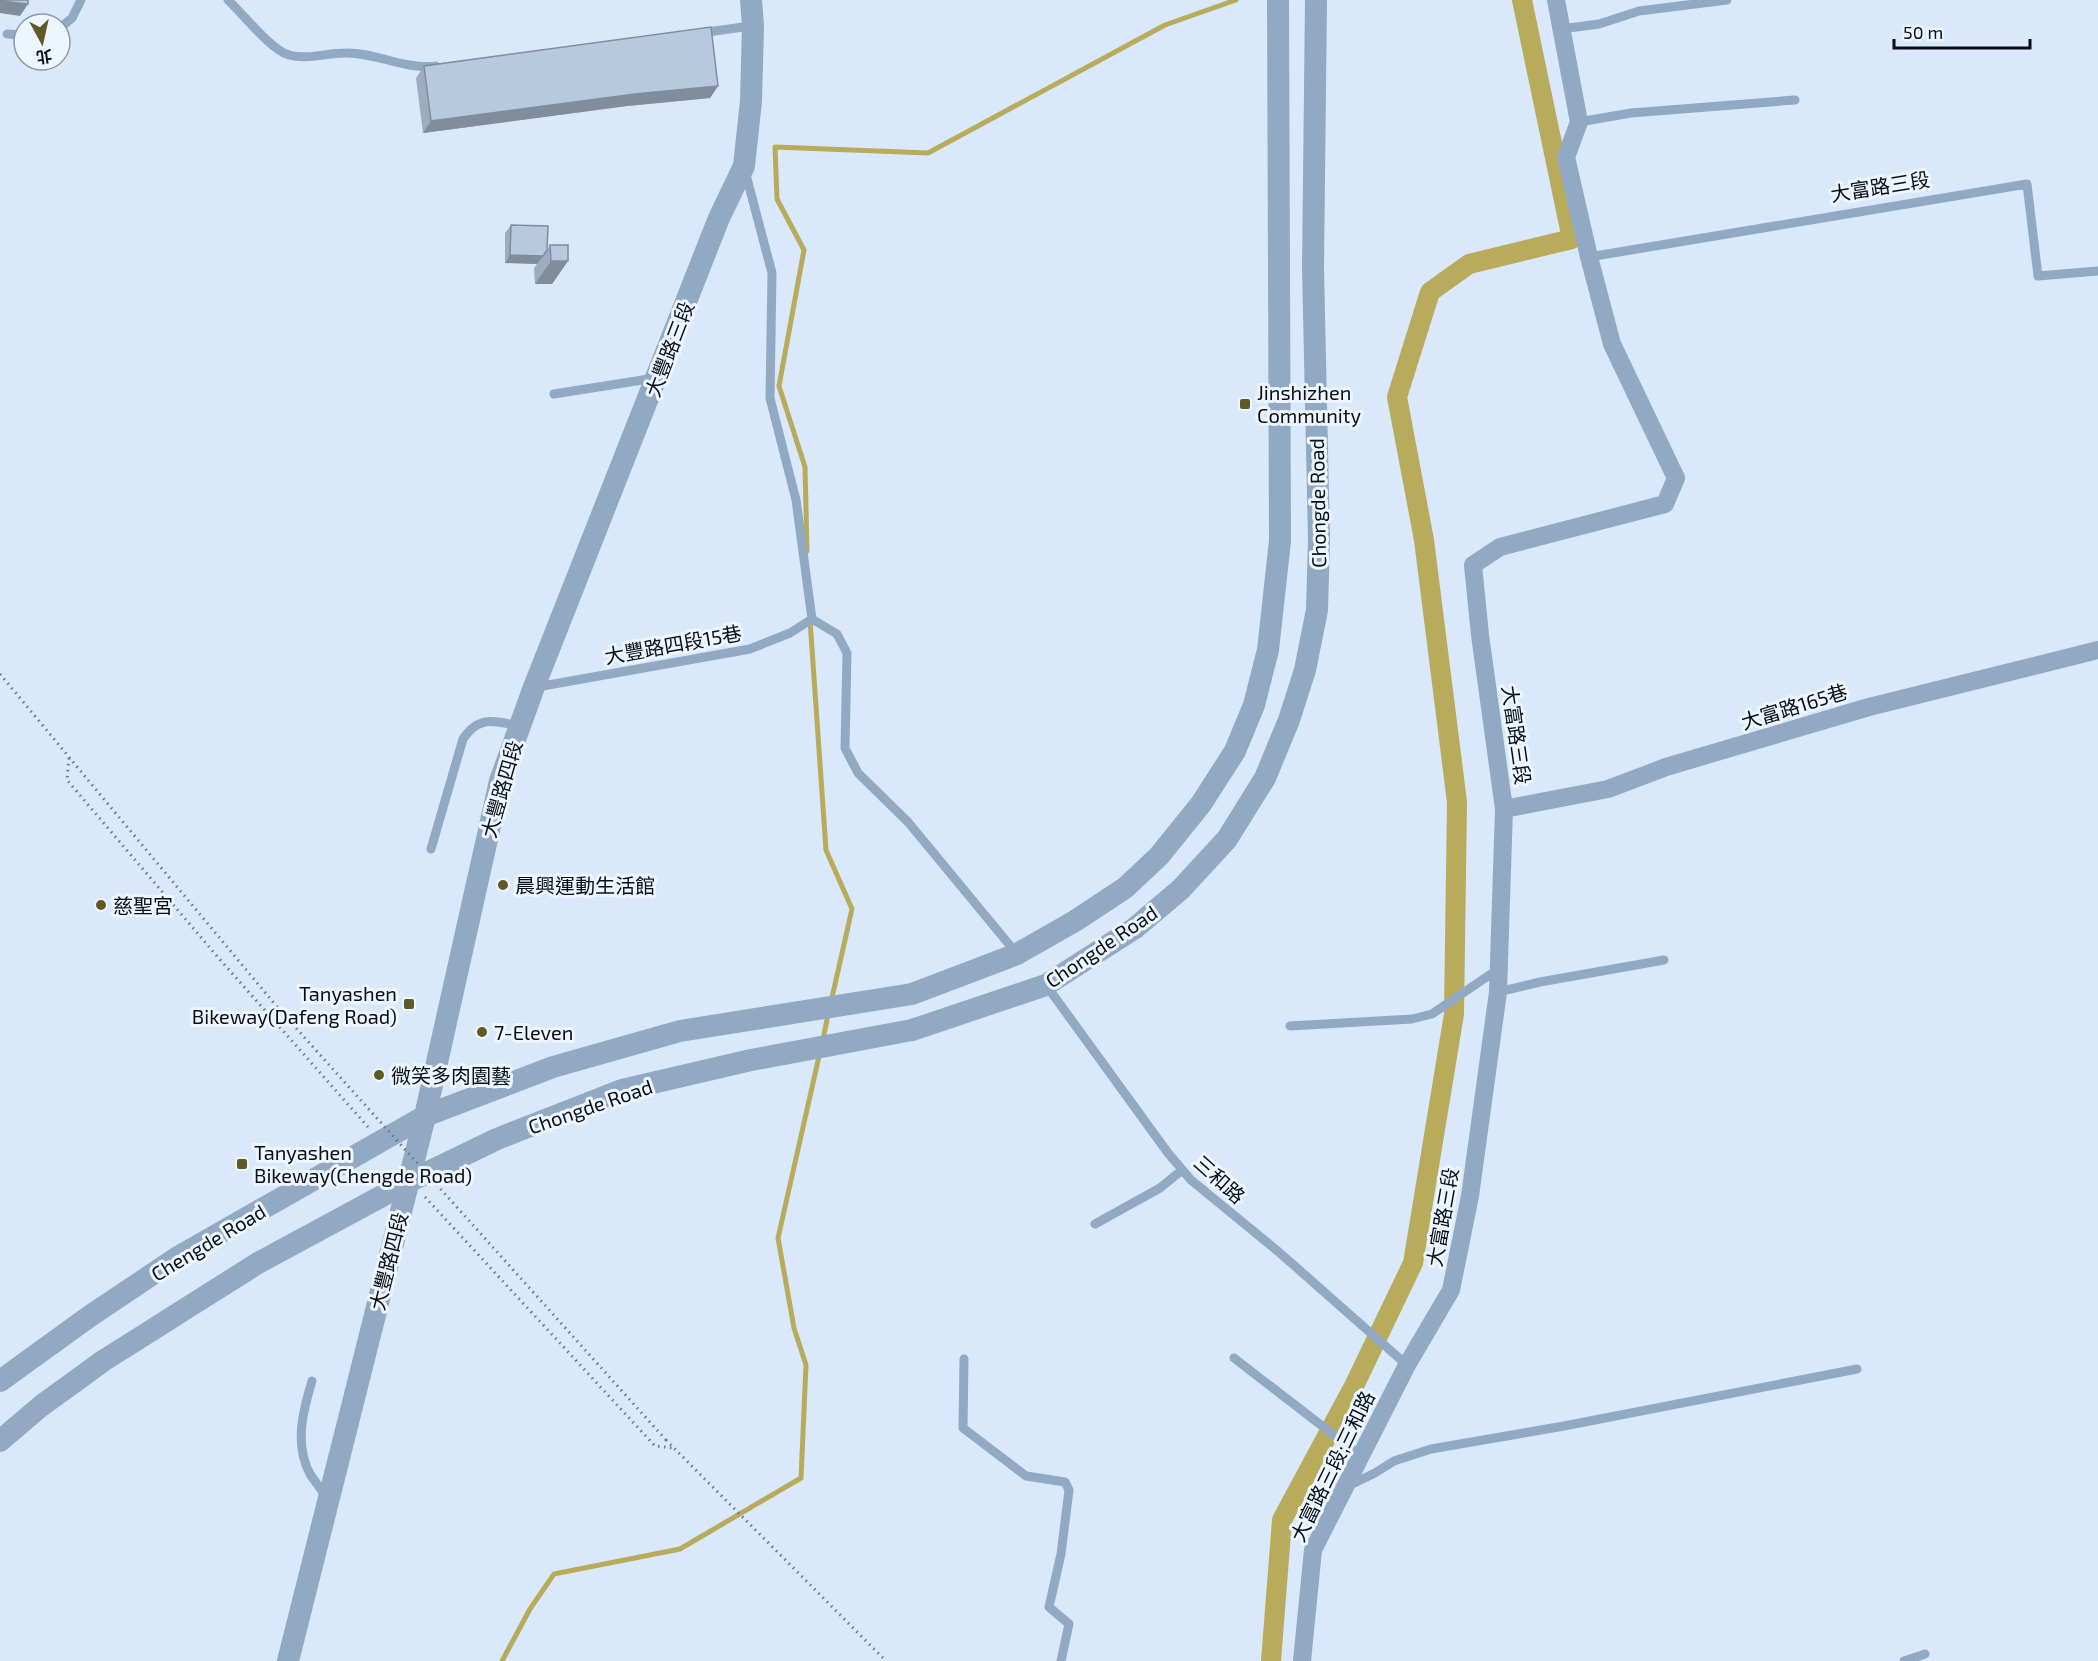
<svg xmlns="http://www.w3.org/2000/svg" width="2098" height="1661" font-family="'Exo 2','Noto Sans TC',sans-serif">
	<style>
		.lines { fill: none; stroke-linecap: round; stroke-linejoin: round }
		.stream { stroke: #b8ac5c; stroke-width: 5 }
		.canal { stroke: #b8ac5c; stroke-width: 20 }
		.path { stroke: #6e7885; stroke-width: 3; stroke-dasharray: 1.5 4.5; stroke-linecap: butt }
		.service { stroke: #92a9c3; stroke-width: 9 }
		.minor { stroke: #92a9c3; stroke-width: 18 }
		.tertiary { stroke: #92a9c3; stroke-width: 22 }
		.path-bridge { stroke: #6e7885; stroke-width: 3; stroke-dasharray: 1.5 4.5; stroke-linecap: butt }
		.wall { fill: #9dadc0 }
		.shaded-wall { fill: #7f8d9c }
		.building { fill: #b6c9df; stroke: #7f8d9c; stroke-width: 1.5 }
		.poi-dot { fill: #615925; stroke: #edf5fe; stroke-width: 2 }
		.labels { text-anchor: middle; dominant-baseline: central; stroke-width: 6; stroke-linejoin: round; paint-order: stroke }
		.street-label { font-size: 20px; fill: #080e16; stroke: #edf5fe }
		.poi-label { font-size: 20px; fill: #080e16; stroke: #edf5fe; text-anchor: start }
	</style>
	<rect width="100%" height="100%" fill="#d9e8fa"/>
	<g class="lines">
		<path class="stream" d="M807,551L805,467L779,386L804,250L777,199L775,147L928,153L1165,25L1236,0
			M810,620L826,850L852,909L831,1002
			M823,1040L828,1014
			M502,1661L530,1609L554,1574L680,1549L801,1478L806,1365L794,1328L778,1238L820,1052"/>
		<path class="canal" d="M1271,1661L1282,1520L1354,1386L1413,1263L1454,1014L1457,802L1424,540L1397,397L1430,292L1469,264L1572,239L1522,0"/>
		<path class="path" d="M0,674L88,780
			M69,758L67,780L216,955L368,1127
			M425,1197L655,1446L674,1448
			M666,1440L886,1661"/>
		<path class="service" d="M228,0C243,14 271,50 289,55C307,60 327,53 345,53C376,52 404,70 436,66
			M60,28L72,18L81,0
			M1561,29L1599,24L1639,11L1727,0
			M700,33L751,26
			M7,34L24,35
			M1579,122L1631,113L1795,100
			M745,171L772,273L770,398L796,500L812,619
			M1589,257L2027,184L2038,276L2098,271
			M554,394L655,378
			M812,619L837,634L847,653L845,748L858,773L908,822L1017,954
			M537,687L750,649L790,633L812,619
			M431,849L463,739C479,715 495,721 519,726
			M1046,985L1168,1153L1191,1180L1280,1253L1407,1365
			M1498,992L1540,982L1664,960
			M1290,1026L1412,1019L1432,1014L1491,974L1499,971
			M1095,1224L1160,1188L1182,1170
			M1234,1358L1361,1456
			M964,1359L963,1428L1026,1476L1065,1482L1069,1490L1061,1554L1049,1607L1069,1624L1061,1661
			M312,1381C303,1411 294,1444 310,1474C315,1482 322,1490 327,1498
			M1348,1486L1375,1473L1394,1461L1431,1449L1564,1426L1857,1369
			M1904,1661L1925,1654"/>
		<path class="minor" d="M1504,809L1608,789L1666,767L1869,707L2098,650
			M1302,1661L1313,1550L1407,1365L1451,1290L1470,1196L1498,992L1504,809L1480,635L1473,565L1500,547L1665,504L1676,478L1612,344L1589,257L1566,157L1579,122L1556,0"/>
		<path class="tertiary" d="M0,1381L90,1316L178,1257L425,1116L553,1067L680,1031L912,994L1017,954L1075,921L1125,888L1159,856L1201,804L1235,751L1254,705L1268,650L1280,541L1278,0
			M0,1441L41,1406L103,1361L258,1263L408,1182L497,1139L622,1090L751,1060L912,1030L1046,985L1135,928L1181,889L1227,839L1265,778L1289,720L1305,670L1317,610L1319,539L1313,268L1316,0
			M288,1661L425,1116L500,781L534,687L719,218L744,166L751,101L753,26L751,0"/>
		<path class="path-bridge" d="M88,780L278,1008L666,1440"/>
	</g>
	<path class="wall" d="M424,66L718,86L710,98L627,106L423,133L416,78Z
		M511,225L547,250L550,245L568,261L552,284H535L534,268L537,264L505,263V233Z"/>
	<path class="shaded-wall" d="M0,1L28,4L20,16L0,13Z
		M718,86L710,98L627,106L423,133L431,121L635,94Z
		M510,255L543,256L537,264L505,263Z
		M551,261H568L552,284H535Z"/>
	<path class="building" d="M0,0H28V4L0,1Z
		M711,27L718,86L635,94L431,121L424,66Z
		M511,225L548,226L547,250L543,256L510,255Z
		M550,245H568V261H551Z"/>
	<g class="poi-dot">
		<rect x="1239" y="398" width="12" height="12" rx="3"/>
		<circle cx="503" cy="885" r="6"/>
		<circle cx="101" cy="905" r="6"/>
		<rect x="403" y="998" width="12" height="12" rx="3"/>
		<circle cx="482" cy="1032" r="6"/>
		<circle cx="379" cy="1075" r="6"/>
		<rect x="236" y="1158" width="12" height="12" rx="3"/>
	</g>
	<g class="labels">
		<g class="street-label">
			<text transform="translate(1880 186) rotate(-9)">大富路三段</text>
			<text transform="translate(669 349) rotate(-69)">大豐路三段</text>
			<text transform="translate(1317 503) rotate(-91)">Chongde Road</text>
			<text transform="translate(673 644) rotate(-10)">大豐路四段15巷</text>
			<text transform="translate(1794 706) rotate(-17)">大富路165巷</text>
			<text transform="translate(1517 735) rotate(82)">大富路三段</text>
			<text transform="translate(501 789) rotate(-74)">大豐路四段</text>
			<text transform="translate(1101 946) rotate(-34)">Chongde Road</text>
			<text transform="translate(590 1106) rotate(-19)">Chongde Road</text>
			<text transform="translate(1220 1179) rotate(42)">三和路</text>
			<text transform="translate(1442 1217) rotate(-80)">大富路三段</text>
			<text transform="translate(208 1242) rotate(-31)">Chengde Road</text>
			<text transform="translate(388 1261) rotate(-76)">大豐路四段</text>
			<text transform="translate(1332 1466) rotate(-64)">大富路三段;三和路</text>
		</g>
		<g class="poi-label">
			<text x="1257" y="392">Jinshizhen<tspan x="1257" dy="23">Community</tspan></text>
			<text x="515" y="885">晨興運動生活館</text>
			<text x="113" y="905">慈聖宮</text>
			<text x="397" y="993" text-anchor="end">Tanyashen<tspan x="397" dy="23">Bikeway(Dafeng Road)</tspan></text>
			<text x="494" y="1032">7-Eleven</text>
			<text x="391" y="1075">微笑多肉園藝</text>
			<text x="254" y="1152">Tanyashen<tspan x="254" dy="23">Bikeway(Chengde Road)</tspan></text>
		</g>
	</g>
	<g transform="translate(42 42) rotate(172)"><circle r="28" fill="#edf5fe" stroke="#9199a1" stroke-width="1.5"/>
	<path d="M0-4.5L10 22L0 15L-10 22Z" fill="#615925"/>
	<text y="-9" font-size="16" font-weight="bold" text-anchor="middle" fill="#080e16">北</text>
	</g>
	<path d="M1894 39v9h136v-9" fill="none" stroke="#080e16" stroke-width="3"/>
	<text x="1903" y="39" font-size="18" fill="#080e16" stroke="#edf5fe" stroke-width="4.5" paint-order="stroke">50 m</text>
</svg>
